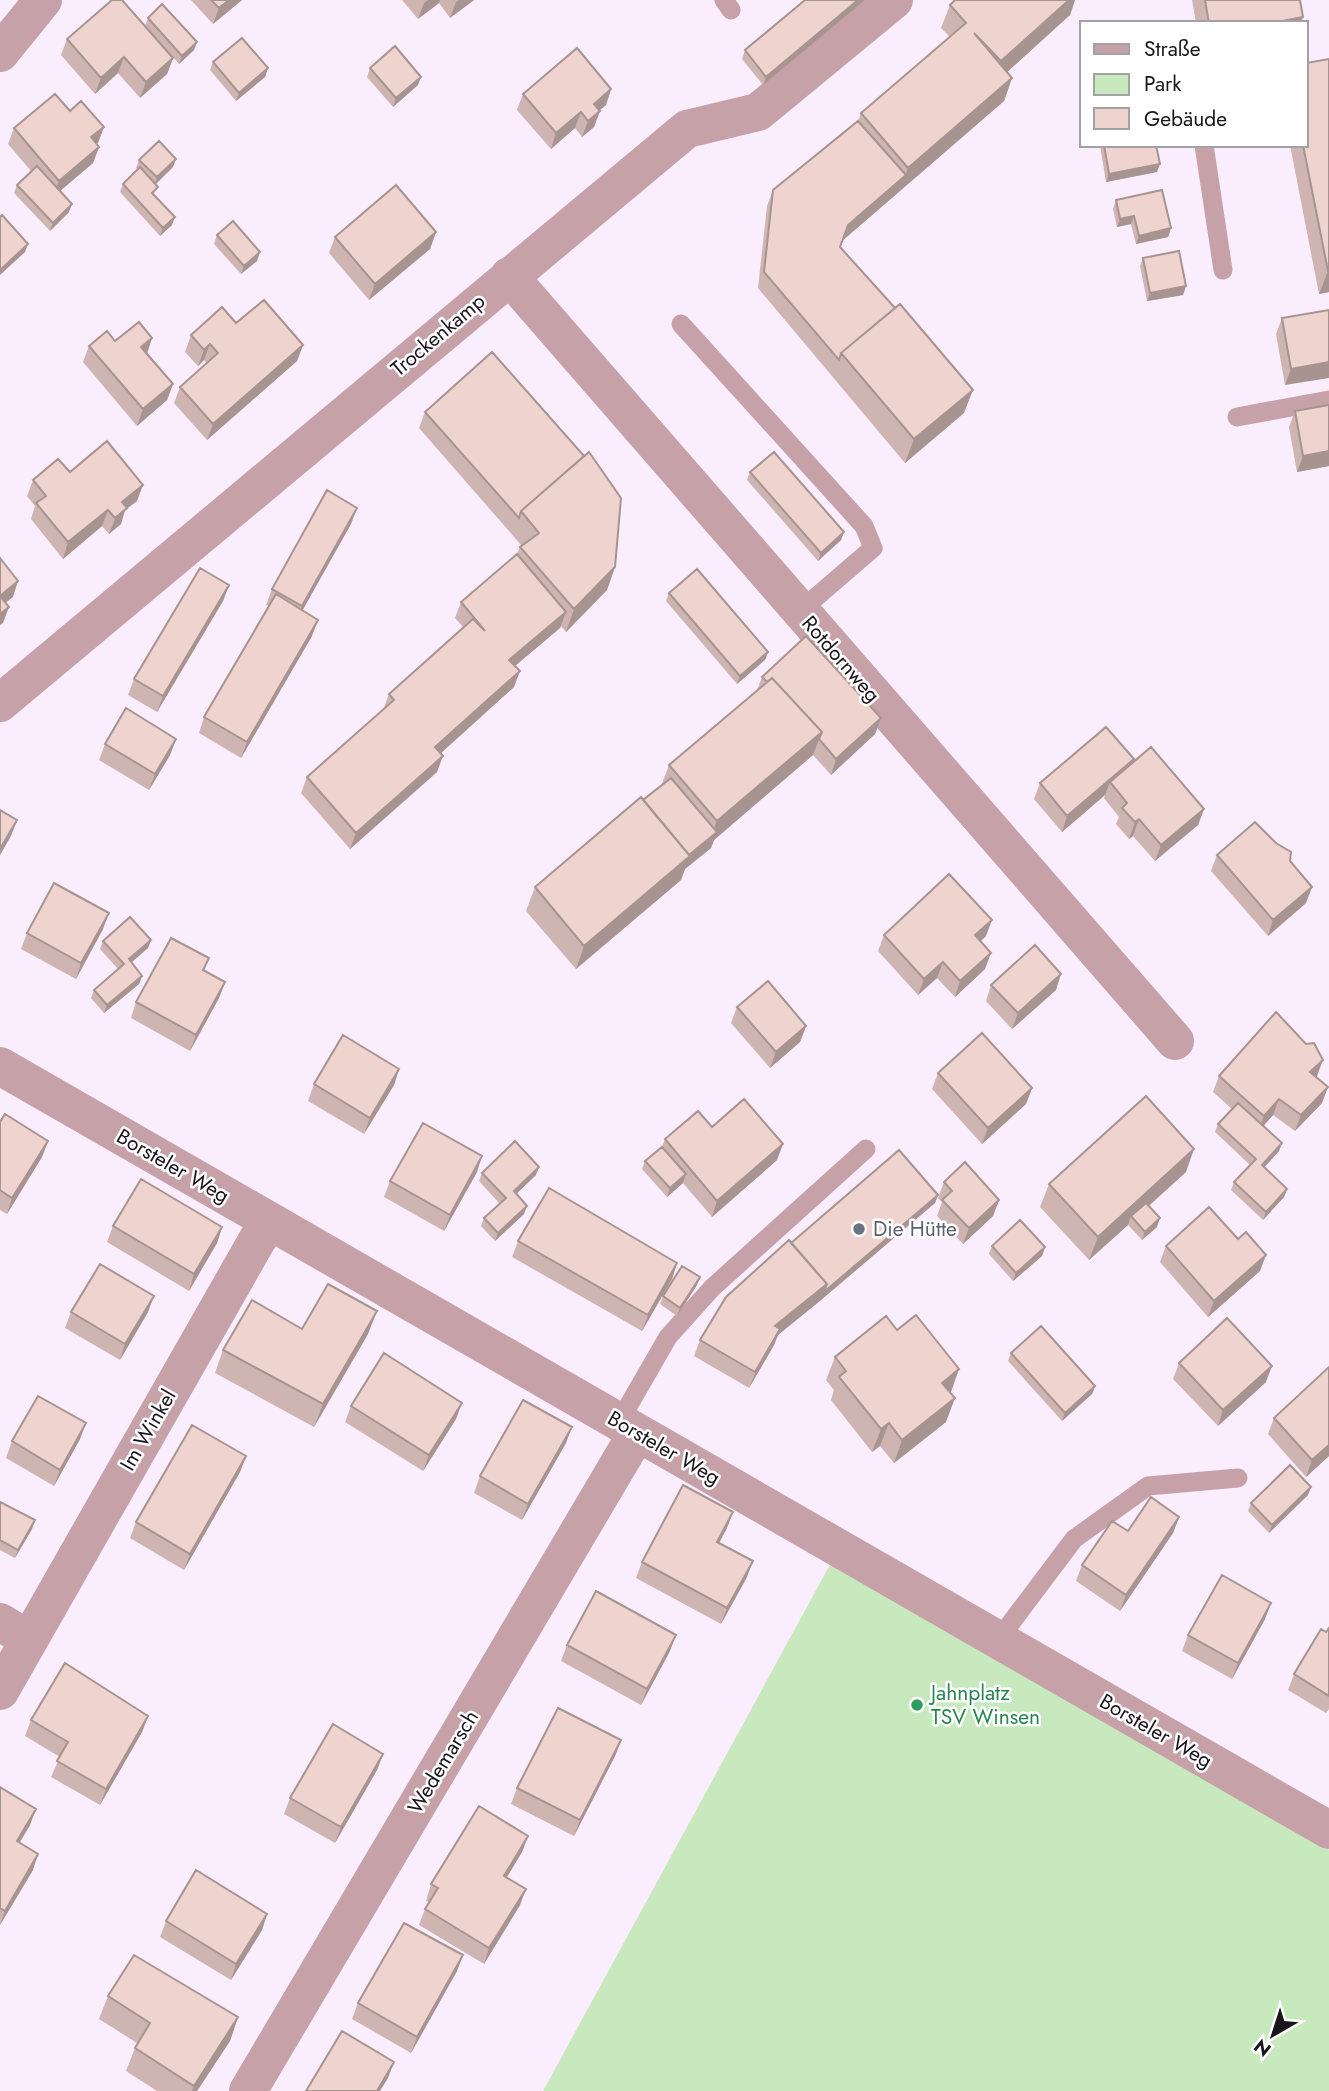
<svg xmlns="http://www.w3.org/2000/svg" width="1329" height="2091" font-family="Jost,sans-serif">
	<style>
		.green { fill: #c7e9bd }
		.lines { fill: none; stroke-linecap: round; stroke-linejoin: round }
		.service { stroke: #c6a2a8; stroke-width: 19 }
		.minor { stroke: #c6a2a8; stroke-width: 38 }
		.wall { fill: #ceb5b1 }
		.shaded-wall { fill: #a79490 }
		.building { fill: #efd3ce; stroke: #a79490; stroke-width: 2 }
		.worship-dot { fill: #6b7280; stroke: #fff; stroke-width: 2.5 }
		.leisure-dot { fill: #2e9e5b; stroke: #fff; stroke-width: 2.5 }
		.labels { text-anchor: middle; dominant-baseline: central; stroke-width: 5; stroke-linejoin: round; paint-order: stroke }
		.street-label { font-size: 21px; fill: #1a151c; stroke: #fff }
		.worship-label { font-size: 21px; fill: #5b616d; stroke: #fff; text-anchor: start }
		.leisure-label { font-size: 21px; fill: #27864d; stroke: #fff; text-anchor: start }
	</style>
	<rect width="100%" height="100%" fill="#faedfe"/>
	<path class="green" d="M832,1561L1329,1850V2091H543Z"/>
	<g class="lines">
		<path class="service" d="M724,0L731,10
			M1204,145L1223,270
			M681,324L864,526L873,548L800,611
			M1237,417L1329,400
			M619,1422L668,1337L712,1288L866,1149
			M998,1640L1074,1539L1148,1486L1238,1478"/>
		<path class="minor" d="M0,53L43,0
			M509,276L1175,1041
			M0,703L687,129L758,112L894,0
			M0,1066L1329,1830
			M0,1622L28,1639
			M0,1691L268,1221
			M248,2091L637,1433"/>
	</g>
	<path class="wall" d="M191,0H242L213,24Z
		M402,0H474L450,18L439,3L418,19Z
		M805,0L763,85L742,59L745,50Z
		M955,0H1075L1070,15L1007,72L1012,78L1004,101L842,241L840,247L964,413L905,463L758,288L767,206L773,190L858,121L861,113L950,37L941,28L950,5Z
		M1192,0H1300L1301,23H1196Z
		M148,18L194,50L179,64L146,27L173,58L167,74L140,98L118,73L95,94L61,55L67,39L145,26Z
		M1329,59V292L1319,294L1290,145H1306Z
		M213,62L268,68L265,77L236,101L210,70Z
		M370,68L418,85L393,107L367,77Z
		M611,89L606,105L599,110L594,127L582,137L575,128L551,149L517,110L523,94Z
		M70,111L104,127L96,144L99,147L93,163L60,191L69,212L50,231L14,193L17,185L31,171L8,144L14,128Z
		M1100,145H1156L1157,172L1106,182Z
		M139,160L173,167L155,184L154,196L172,225L160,236L120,192L123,184L138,169L136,168Z
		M1116,200L1171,228L1168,237L1136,244L1131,224L1117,227L1113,209Z
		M436,232L430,249L369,300L329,253L335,237Z
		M217,235L257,261L241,274L214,244Z
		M1143,258L1186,286L1183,295L1147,301L1140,266Z
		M1329,310L1285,385L1276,334L1282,318Z
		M236,323L303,345L297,361L207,440L174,403L180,387L207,363L204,360L198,366L185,352L191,335Z
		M115,341L147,353L173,384L167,400L137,426L83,362L89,346Z
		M1329,405V466L1297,472L1289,427L1295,411Z
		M425,412L615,567L607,590L566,632L561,626L560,628L515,666L514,687L441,753L437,772L350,849L301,793L307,777L383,710L389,694L463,627L455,618L461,602L517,554L520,547L522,546L419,428Z
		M70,472L137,501L125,510L121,524L109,534L102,526L63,559L31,519L35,506L27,496L33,480Z
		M750,472L844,532L841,540L818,561L747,480Z
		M351,524L302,610L312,636L241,758L199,733L204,717L269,606L266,605L272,589Z
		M229,585L223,601L157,712L128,695L134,679Z
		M669,593L768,652L765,660L737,684L666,601Z
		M762,677L881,718L875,734L831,775L813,755L714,840L711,848L685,869L681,880L576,969L526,911L535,887L661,786L669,765L757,690Z
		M176,739L170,755L149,790L99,760L105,744Z
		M1132,763L1204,809L1198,825L1155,861L1133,836L1129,839L1116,824L1119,817L1104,798L1105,795L1062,832L1034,799L1040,783Z
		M1217,855L1290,861L1306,903L1268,936L1211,871Z
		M103,929L76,979L21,949L27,933Z
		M884,935L986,936L981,941L985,969L955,997L937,978L918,995L878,951Z
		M151,940L148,948L132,962L142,976L139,984L104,1013L91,998L94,990L118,969L100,949L103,941Z
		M209,958L204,971L225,982L219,998L190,1051L131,1018L136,1002Z
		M991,985L1056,990L1012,1029L986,1001Z
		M737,1007L806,1026L800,1042L770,1068L731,1023Z
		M399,1069L394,1085L364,1134L308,1101L314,1084Z
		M938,1073L1032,1088L1026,1104L982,1144L932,1089Z
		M1219,1076H1317L1316,1077L1322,1103L1295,1131L1273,1115L1263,1126L1279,1151L1264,1167L1287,1189L1284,1197L1263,1220L1231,1190L1234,1182L1250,1165L1215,1132L1218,1124L1232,1109L1213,1092Z
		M0,1122L48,1141L42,1157L7,1214L0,1210Z
		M712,1127L777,1160L712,1217L683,1183L667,1197L642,1169L645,1161L662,1147L665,1139Z
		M477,1172L444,1231L384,1197L390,1181Z
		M1186,1172L1149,1206L1157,1227L1142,1240L1128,1225L1089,1260L1040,1207L1049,1184Z
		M482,1173L536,1175L516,1194L524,1214L495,1241L481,1226L484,1218L500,1204L479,1181Z
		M944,1182L999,1200L993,1216L963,1244L937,1216L942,1202L938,1198Z
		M938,1195L935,1203L821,1300L778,1335L774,1345L749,1388L694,1356L700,1340L791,1243Z
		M113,1226L222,1227L217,1243L189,1291L107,1242Z
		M518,1241L677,1263L672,1279L642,1331L512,1257Z
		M992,1246L1045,1247L1042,1256L1013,1281L989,1254Z
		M1166,1246L1260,1271L1208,1317L1160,1262Z
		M697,1285L677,1316L660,1304L663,1296Z
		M71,1312H148L120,1360L65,1328Z
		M897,1330L959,1369L950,1393L946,1422L894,1463L880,1446L872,1452L831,1400L834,1390L826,1380L835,1357Z
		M368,1334L314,1427L215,1373L223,1350Z
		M1011,1353L1095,1386L1092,1394L1062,1421L1008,1361Z
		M1179,1363L1266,1382L1218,1426L1173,1379Z
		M351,1406L456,1419L423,1471L345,1422Z
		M1274,1418L1329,1456L1306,1477L1268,1434Z
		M80,1439L54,1486L6,1458L12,1441Z
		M566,1443L522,1520L474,1493L480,1476Z
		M246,1456L240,1472L184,1570L130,1538L136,1522Z
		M1308,1495L1269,1533L1248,1511L1251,1503Z
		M0,1502L32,1529L15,1558L0,1550Z
		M1179,1517L1173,1533L1120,1611L1076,1581L1082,1565L1128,1531Z
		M727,1528L719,1543L747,1577L721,1624L636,1578L642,1562Z
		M1265,1619L1232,1679L1182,1651L1188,1635Z
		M1329,1628V1709L1326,1713L1288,1690L1294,1674Z
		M567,1645L670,1651L641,1705L561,1661Z
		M148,1716L142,1732L100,1805L51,1777L60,1757L25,1736L31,1720Z
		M621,1740L615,1756L574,1836L511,1804L517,1788Z
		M383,1754L377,1770L335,1843L284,1814L290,1798Z
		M0,1787L30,1825L20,1842L33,1870L0,1925Z
		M528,1836L522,1852L507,1877L520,1905L484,1964L419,1925L425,1909L429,1902L426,1901L431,1884Z
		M267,1914L262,1930L231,1980L160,1937L166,1921Z
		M457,1971L411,2053L352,2019L358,2003Z
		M108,1996L238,2017L230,2041L197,2091H157L126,2071L135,2048L137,2043L99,2019Z"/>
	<path class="shaded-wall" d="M229,0H242L213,24L219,8Z
		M428,0H440L439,3L418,19L424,3Z
		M459,0H474L450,18L456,2Z
		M858,0H865L763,85L766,77Z
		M1069,0H1075L1070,15L993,85L1001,61Z
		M1303,17L1301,23H1272Z
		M197,42L194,50L179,64L182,56Z
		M124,57L118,73L95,94L101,78Z
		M173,58L167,74L140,98L146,82Z
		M268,68L265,77L236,101L239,93Z
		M421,77L418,85L393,107L396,98Z
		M1012,78L1004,101L900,191L908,168Z
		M611,89L606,105L588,120L594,104Z
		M600,111L594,127L582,137L588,121Z
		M581,112L575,128L551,149L556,133Z
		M104,127L98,143L85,153L91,137Z
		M99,147L93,163L53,197L59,181Z
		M176,159L173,167L154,186L157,177Z
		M1160,164L1157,172L1106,182L1109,174Z
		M906,175L900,191L842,241L848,225Z
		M72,204L69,212L50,231L53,223Z
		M1134,216L1131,224L1117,227L1120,219Z
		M175,217L172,225L160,236L163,228Z
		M1171,228L1168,237L1136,244L1139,236Z
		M436,232L430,249L369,300L375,284Z
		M28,244L25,252L0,275V270Z
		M260,252L257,261L241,274L244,266Z
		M1328,271H1329V292L1319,294Z
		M1186,286L1183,295L1147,301L1150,293Z
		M152,338L147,354L141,347Z
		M210,344L204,360L198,366L204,350Z
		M303,345L297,361L207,440L213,424Z
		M1329,362V378L1285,385L1291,369Z
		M173,384L167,400L137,426L143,409Z
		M973,390L964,413L905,463L914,439Z
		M1329,451V466L1297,472L1303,456Z
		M143,485L137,501L125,510L121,524L109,534L122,502Z
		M357,508L351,524L296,622L302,606Z
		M108,510L102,526L63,559L68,542Z
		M844,532L841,540L818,561L821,553Z
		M615,567L607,590L566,632L574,609Z
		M18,581L13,597L0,607V596Z
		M229,585L223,601L157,712L163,696Z
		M9,607L3,623L0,625V614Z
		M566,612L560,628L503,676L509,660Z
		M318,620L312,636L241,758L247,742Z
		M768,652L765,660L737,684L740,676Z
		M520,671L514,687L430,763L435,747Z
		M881,718L875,734L831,775L836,759Z
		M822,732L813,755L714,840L711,848L685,869L681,880L576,969L584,946L711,836L717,821Z
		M176,739L170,755L149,790L155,774Z
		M443,756L437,772L350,849L356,833Z
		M1134,759L1128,775L1110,782L1105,795L1062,832L1067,816Z
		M1204,809L1198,825L1155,861L1161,845Z
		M1139,819L1133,836L1129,839L1135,822Z
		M17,820L11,836L0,855V849Z
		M1312,887L1306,903L1268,936L1273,920Z
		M109,913L103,929L76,979L81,963Z
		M992,920L986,936L970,951L975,935Z
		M151,940L148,948L126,967L129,959Z
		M991,953L985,969L955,997L960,981Z
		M943,962L937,978L918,995L924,979Z
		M1061,974L1056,990L1012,1029L1018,1013Z
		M142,976L139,984L104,1013L107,1005Z
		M225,982L219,998L190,1051L196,1035Z
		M806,1026L800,1042L770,1068L776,1052Z
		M1323,1060L1317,1076L1304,1088L1310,1072Z
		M399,1069L394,1085L364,1134L370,1118Z
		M1328,1087L1322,1103L1295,1131L1301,1115Z
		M1032,1088L1026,1104L982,1144L988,1128Z
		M1279,1099L1273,1115L1258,1132L1264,1116Z
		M48,1141L42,1157L7,1214L12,1198Z
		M1282,1143L1279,1151L1259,1173L1262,1165Z
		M783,1144L777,1160L712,1217L717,1201Z
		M1194,1149L1186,1172L1134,1219L1131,1216L1128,1225L1089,1260L1098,1237Z
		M482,1156L477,1172L444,1231L450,1215Z
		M539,1167L536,1175L511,1199L514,1191Z
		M686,1174L683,1183L667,1197L670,1188Z
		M1287,1189L1284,1197L1263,1220L1266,1212Z
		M938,1195L935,1203L821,1300L778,1335L774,1345L749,1388L775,1326Z
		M999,1200L993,1216L963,1244L969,1228Z
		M527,1206L524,1214L495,1241L498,1233Z
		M1160,1218L1157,1227L1142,1240L1145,1232Z
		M222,1227L217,1243L189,1291L194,1274Z
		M1045,1247L1042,1256L1013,1281L1016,1273Z
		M1266,1255L1260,1271L1208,1317L1214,1301Z
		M677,1263L672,1279L642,1331L648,1315Z
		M700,1277L697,1285L677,1316L680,1308Z
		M154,1296L148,1312L120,1360L125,1344Z
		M377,1311L368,1334L314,1427L323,1404Z
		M1272,1366L1266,1382L1218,1426L1223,1410Z
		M959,1369L951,1392L934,1406L942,1383Z
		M1095,1386L1092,1394L1062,1421L1065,1413Z
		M955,1398L946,1422L894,1463L902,1440Z
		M462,1403L456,1419L423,1471L429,1455Z
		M86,1423L80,1439L54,1486L60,1470Z
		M889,1423L880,1446L872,1452L881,1429Z
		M572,1427L566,1443L522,1520L528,1504Z
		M1329,1445V1456L1306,1477L1312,1460Z
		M246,1456L240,1472L184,1570L190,1554Z
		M1311,1487L1308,1495L1269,1533L1272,1525Z
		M733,1512L727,1528L711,1558L717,1542Z
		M1179,1517L1173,1533L1120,1611L1126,1595Z
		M35,1520L32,1529L15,1558L18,1550Z
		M753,1561L747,1577L721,1624L727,1608Z
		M1271,1603L1265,1619L1232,1679L1238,1663Z
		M676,1635L670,1651L641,1705L647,1689Z
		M148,1716L142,1732L100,1805L106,1789Z
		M621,1740L615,1756L574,1836L580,1820Z
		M383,1754L377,1770L335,1843L341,1827Z
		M36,1809L30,1825L11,1857L17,1841Z
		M528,1836L522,1852L498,1892L504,1876Z
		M38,1854L33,1870L0,1925L5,1911Z
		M526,1889L520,1905L484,1964L489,1948Z
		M267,1914L262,1930L231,1980L236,1964Z
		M463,1955L457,1971L411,2053L417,2037Z
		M238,2017L230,2041L197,2091H192L194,2086Z
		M394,2062L388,2078L380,2091H377Z"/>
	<path class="building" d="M112,0H122L173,58L146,82L124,57L101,78L67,39Z
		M211,0H229L219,8Z
		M805,0H858L766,77L745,50Z
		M955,0H1069L1001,61L974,33L1012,78L908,168L861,113L966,23L950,5Z
		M1205,0H1300L1303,17L1272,23H1209Z
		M162,4L197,42L182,56L148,18Z
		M242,38L268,68L239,93L213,62Z
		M395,46L421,77L396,98L370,68Z
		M577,48L611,89L594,104L600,111L588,121L581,112L556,133L523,94Z
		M1329,59V271H1328L1303,145H1306V63Z
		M55,94L70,111L81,101L104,127L91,137L99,147L59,181L14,128Z
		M858,121L906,175L848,225L840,247L895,308L841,353L839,360L764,272L773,190Z
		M159,141L176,159L157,177L139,160Z
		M1104,145H1156L1160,164L1109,174Z
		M37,166L72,204L53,223L17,185Z
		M140,167L158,187L152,193L175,217L163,228L123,184Z
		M396,185L436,232L375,284L335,237Z
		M1162,190L1171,228L1139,236L1134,216L1120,219L1116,200Z
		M2,215L28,244L0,270V217Z
		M233,221L260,252L244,266L217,235Z
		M1179,251L1186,286L1150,293L1143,258Z
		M264,300L303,345L213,424L180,387L218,353L210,344L204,350L191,335L222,307L236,323Z
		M900,304L973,390L914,439L841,353Z
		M1329,310V362L1291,369L1282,318Z
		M139,322L152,338L141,347L173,384L143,409L89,346L107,331L115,341Z
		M492,352L584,456L521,511L519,518L425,412Z
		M1329,405V451L1303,456L1295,411Z
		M107,441L143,485L122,502L127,508L115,518L108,510L68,542L36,503L46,496L33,480L58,459L70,472Z
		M589,452L621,498L615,567L574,609L520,547L539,533L521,511Z
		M774,452L844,532L821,553L750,472Z
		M327,490L357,508L302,606L272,589Z
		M517,554L566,612L509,660L520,671L435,747L443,756L356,833L307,777L394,700L389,694L473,619L485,631L461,602Z
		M0,558L18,581L0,596L9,607L0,614Z
		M200,568L229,585L163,696L134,679Z
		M697,569L768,652L740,676L669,593Z
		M276,594L318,620L247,742L204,717Z
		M806,636L881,718L836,759L819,739L822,732L772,678L767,682L762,677Z
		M772,678L822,732L717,821L669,765Z
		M126,708L176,739L155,774L105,744Z
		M1106,727L1134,759L1067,816L1040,783Z
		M1151,747L1204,809L1161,845L1139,819L1135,822L1122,808L1127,803L1110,782Z
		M671,778L717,832L689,855L643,800Z
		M641,797L690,856L584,946L535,887Z
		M0,810L17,820L0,849Z
		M1255,822L1276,843L1291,852L1290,861L1312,887L1273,920L1217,855Z
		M949,874L992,920L975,935L991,953L960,981L943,962L924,979L884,935Z
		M54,883L109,913L81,963L27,933Z
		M130,917L151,940L129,959L142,976L107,1005L94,990L124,964L103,941Z
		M171,938L209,958L203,970L225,982L196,1035L136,1002Z
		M1035,945L1061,974L1018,1013L991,985Z
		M768,981L806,1026L776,1052L737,1007Z
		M1276,1012L1306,1044L1314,1043L1323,1060L1310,1072L1328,1087L1301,1115L1279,1099L1264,1116L1219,1076Z
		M982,1033L1032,1088L988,1128L938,1073Z
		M343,1035L399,1069L370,1118L314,1084Z
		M1146,1096L1194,1149L1098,1237L1049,1184Z
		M744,1099L783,1144L717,1201L665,1139L698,1111L712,1127Z
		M1238,1103L1282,1143L1262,1165L1287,1189L1266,1212L1234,1182L1256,1159L1218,1124Z
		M5,1114L48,1141L12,1198L0,1190V1122Z
		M423,1123L482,1156L450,1215L390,1181Z
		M515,1141L539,1167L514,1191L527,1206L498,1233L484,1218L506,1198L482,1173Z
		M662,1147L686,1174L670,1188L645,1161Z
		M899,1150L938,1195L824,1292L827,1284L791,1243Z
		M965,1162L999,1200L969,1228L942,1200L952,1191L944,1182Z
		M141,1179L222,1227L194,1274L113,1226Z
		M549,1188L677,1263L648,1315L518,1241Z
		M1146,1203L1160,1218L1145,1232L1131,1216Z
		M1209,1207L1238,1239L1246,1232L1266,1255L1214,1301L1166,1246Z
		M1020,1220L1045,1247L1016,1273L992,1246Z
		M789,1240L827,1284L775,1326L780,1329L755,1372L700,1340L726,1297Z
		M100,1264L154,1296L125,1344L71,1312Z
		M682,1266L700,1277L680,1308L663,1296Z
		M328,1284L377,1311L323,1404L223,1350L252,1300L302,1329Z
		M916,1315L959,1369L942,1383L955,1398L902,1440L889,1423L881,1429L839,1377L846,1371L835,1357L886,1316L897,1330Z
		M1227,1318L1272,1366L1223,1410L1179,1363Z
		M1041,1326L1095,1386L1065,1413L1011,1353Z
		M384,1353L462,1403L429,1455L351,1406Z
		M1329,1367V1445L1312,1460L1274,1418Z
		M38,1396L86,1423L60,1470L12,1441Z
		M523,1400L572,1427L528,1504L480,1476Z
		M192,1425L246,1456L190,1554L136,1522Z
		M1290,1465L1311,1487L1272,1525L1251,1503Z
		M683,1485L733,1512L717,1542L753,1561L727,1608L642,1562Z
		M1151,1497L1179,1517L1126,1595L1082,1565L1112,1521L1128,1531Z
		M0,1502L35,1520L18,1550L0,1540Z
		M1222,1575L1271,1603L1238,1663L1188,1635Z
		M596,1591L676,1635L647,1689L567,1645Z
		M1329,1628V1696L1294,1674L1321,1629L1326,1632Z
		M65,1663L148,1716L106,1789L57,1761L68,1742L31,1720Z
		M558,1708L621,1740L580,1820L517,1788Z
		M333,1724L383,1754L341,1827L290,1798Z
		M0,1787L36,1809L17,1841L38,1854L5,1911L0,1908Z
		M479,1806L528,1836L504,1876L526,1889L489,1948L425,1909L438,1888L431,1884Z
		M196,1870L267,1914L236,1964L166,1921Z
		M404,1923L463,1955L417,2037L358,2003Z
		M134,1955L238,2017L194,2086L135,2048L150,2023L108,1996Z
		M342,2031L394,2062L377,2091H306Z"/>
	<circle class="worship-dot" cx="859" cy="1229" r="7"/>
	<circle class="leisure-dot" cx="917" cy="1705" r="7"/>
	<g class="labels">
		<g class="street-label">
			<text transform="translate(438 335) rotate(-40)">Trockenkamp</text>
			<text transform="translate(841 659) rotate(49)">Rotdornweg</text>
			<text transform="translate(173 1166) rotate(30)">Borsteler Weg</text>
			<text transform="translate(148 1430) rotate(-60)">Im Winkel</text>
			<text transform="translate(664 1448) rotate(30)">Borsteler Weg</text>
			<text transform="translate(1156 1731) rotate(30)">Borsteler Weg</text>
			<text transform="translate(443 1762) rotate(-59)">Wedemarsch</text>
		</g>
		<g class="worship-label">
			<text x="873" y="1229">Die Hütte</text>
		</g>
		<g class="leisure-label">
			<text x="931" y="1693">Jahnplatz<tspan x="931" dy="24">TSV Winsen</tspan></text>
		</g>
	</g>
	<rect x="1080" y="21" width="228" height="126" fill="#ffffff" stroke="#a3a1a4" stroke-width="2"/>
	<rect x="1094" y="44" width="35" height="10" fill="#c6a2a8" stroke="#a3a1a4" stroke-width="2"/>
	<text x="1144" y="56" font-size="21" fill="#1a151c">Straße</text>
	<rect x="1094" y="74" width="35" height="21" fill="#c7e9bd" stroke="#a3a1a4" stroke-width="2"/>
	<text x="1144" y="91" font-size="21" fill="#1a151c">Park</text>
	<rect x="1094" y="108" width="35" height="21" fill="#efd3ce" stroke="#a3a1a4" stroke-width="2"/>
	<text x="1144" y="126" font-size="21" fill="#1a151c">Gebäude</text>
	<g transform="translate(1273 2035) rotate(219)" stroke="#ffffff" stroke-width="5" paint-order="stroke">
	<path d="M0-5L12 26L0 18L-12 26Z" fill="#1a151c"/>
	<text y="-10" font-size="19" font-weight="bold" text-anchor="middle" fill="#1a151c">N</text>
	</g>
</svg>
